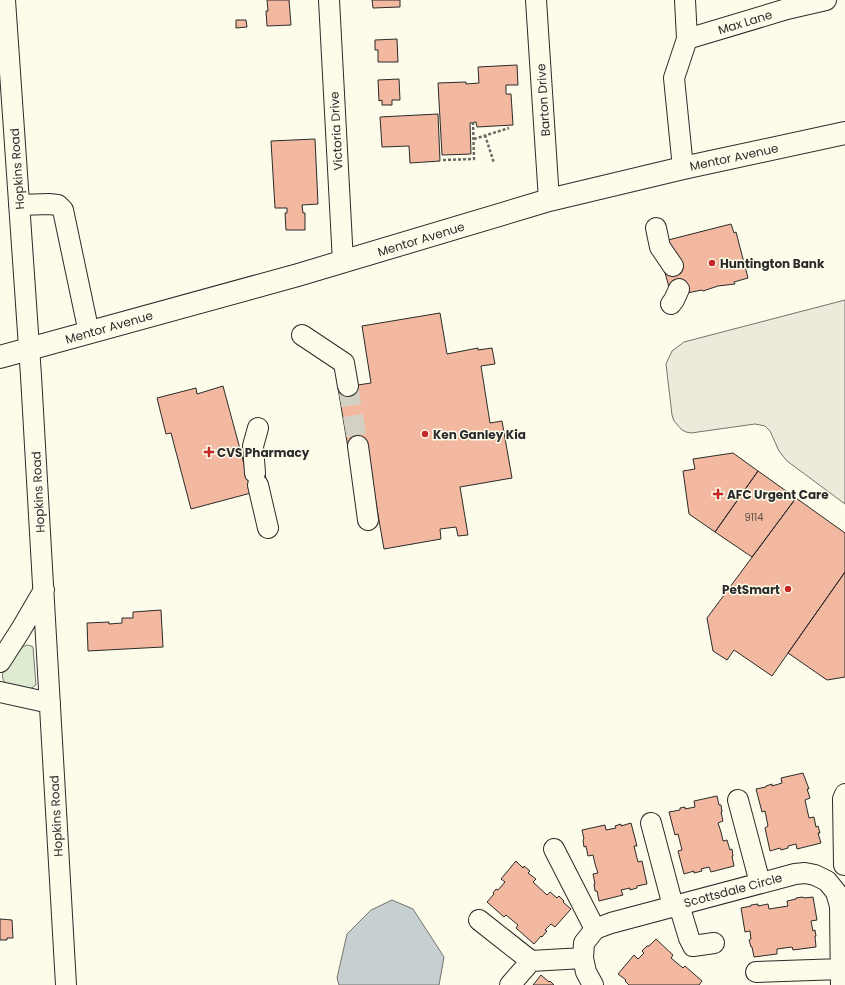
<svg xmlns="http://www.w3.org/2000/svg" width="845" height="985" font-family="Poppins,sans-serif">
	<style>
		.green { fill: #deebd1; stroke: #74746e }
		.parking { fill: #eceadb; stroke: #74746e }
		.water { fill: #c7d0d0; stroke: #74746e }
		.building { fill: #f2b8a0; stroke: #2b2b2b }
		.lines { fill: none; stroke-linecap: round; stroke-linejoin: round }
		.minor-tunnel { stroke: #d3d1c4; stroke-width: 20; stroke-dasharray: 20 10; stroke-linecap: butt }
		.minor-casing { stroke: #2b2b2b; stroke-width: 22 }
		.major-casing { stroke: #2b2b2b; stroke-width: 24 }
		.path { stroke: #6a6964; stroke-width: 2.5; stroke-dasharray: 3 2; stroke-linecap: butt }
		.minor { stroke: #fdfbea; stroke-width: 20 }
		.major { stroke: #fdfbea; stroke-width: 22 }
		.poi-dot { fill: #c62828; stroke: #fdfbea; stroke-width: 1.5 }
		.labels { text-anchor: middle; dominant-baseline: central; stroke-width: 3; stroke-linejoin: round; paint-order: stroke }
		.number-label { font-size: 10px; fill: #5d4e48 }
		.street-label { font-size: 12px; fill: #2b2b2b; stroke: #fdfbea }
		.poi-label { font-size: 12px; font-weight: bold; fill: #2b2b2b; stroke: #fdfbea; text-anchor: start }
	</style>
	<rect width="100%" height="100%" fill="#fdfbea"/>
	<path class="green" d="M28,645L33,647L36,685C33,687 31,689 28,689C25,690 21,688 18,688C10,686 0,683 3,672C4,667 10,661 14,656C18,651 21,646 28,645Z"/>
	<path class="parking" d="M845,300V504L787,461L779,451L770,431L765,426L755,424L691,433L686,432L682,430L674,421L672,415L666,364L672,351L684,342Z"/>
	<path class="water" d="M392,900L413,909L444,957L439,985H339L337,978L347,934L371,910Z"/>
	<path class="building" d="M267,0H289L291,25L267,26L266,11H268Z
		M372,0H400V7L373,8Z
		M236,20H246L247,27L236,28Z
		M397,39L398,62H378V50H375V40Z
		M517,65L518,85H506V94H511L513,125L477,127L476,122L470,123L471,154L442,155L438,83L466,82V84L479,83L478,67Z
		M399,79L400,100H392V105H382V100L379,101L378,80Z
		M438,114L440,161L410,163L409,146L382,147L380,117Z
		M315,139L318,204L302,205L303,213H305V230H286L285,213H287V208H275L271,141Z
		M731,224L734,233L736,232L748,278L734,282L735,284L718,286L703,291L702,290L687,293L670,291L664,269L668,240Z
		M440,313L447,354L478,348V350L492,348L495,364L481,366L490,423L502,421L512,478L460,487L468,535L458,536L456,527L440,529L441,539L384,549L366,445L348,448L338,388L371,383L362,326Z
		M223,386L247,475L264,470L267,483L251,493L191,509L171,433L166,434L157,398L196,388L197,394Z
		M733,453L758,471L715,532L689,514L683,471L695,469L693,459Z
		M758,471L796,498L752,557L715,532Z
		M796,498L845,533V572L772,676L734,650L727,660L713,651L707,618Z
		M845,572V677L827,680L788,653Z
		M161,610L163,647L88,651L87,623L109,622V624L122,623V618H133V612Z
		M803,773L809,789H807L810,798L805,800L809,818L814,817L816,827L818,826L820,833H818L821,843L797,849L796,844L788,846V848L781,850L780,848L770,851L765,828L768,826L765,811L762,812L756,789L766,787V786L772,784V786L782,783L781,778Z
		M717,796L719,805H721L722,812H721L723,821L718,823L721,832L723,841L727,840L730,850L732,849L733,856H732L734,866L711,872L709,867L701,869L702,871L694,873V871L684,874L678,851L682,850L678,834L675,835L669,812L680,810V808L685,807V809L695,807L694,801Z
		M631,823L637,846H634L638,862L642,861L647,884L637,886V888L630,890V888L621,890L623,895L599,901L597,891H595L594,884H595L593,874L598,873L595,864L593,855L588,856L586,846L584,847L583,840L584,839L582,830L605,825L606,830L616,828L615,826L621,824V826Z
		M516,861L523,868L524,866L530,871L528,873L536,879L533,882L547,895L550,892L557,898L559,896L564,901L563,902L571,909L555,927L551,924L545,930L547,931L542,937L541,936L534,944L516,928L518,925L506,915L504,917L487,902L494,894L493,893L496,889L498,890L505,882L501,879Z
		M803,897L804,898L813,897L817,920L811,921L813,931L815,930L816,936H815L816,947L793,950L792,947L777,949V954L754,957L752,947H751L749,940L751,939L750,931L745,932L741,908L751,906V905L758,904V906L768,904L769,909L788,906L787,901L796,899V898Z
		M0,919L12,920L13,938H7V940H0Z
		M656,939L673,955L671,958L683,968L685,966L702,981L699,985H629L625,981L626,980L618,974L634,955L638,959L644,953L642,951L647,946H649Z
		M541,975L549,982L550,981L554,985H533Z"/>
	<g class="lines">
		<path class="minor-tunnel" d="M348,386L358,446"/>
		<defs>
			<path id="minor" d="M5,0L31,376L66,985
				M329,0L343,262
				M536,0L549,200
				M687,39L787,9L826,0
				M683,168L674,78L687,39L685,0
				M19,205L49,204L58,205L63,210L89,333
				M656,228L660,247L673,266
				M671,304L674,300L679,289
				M302,335L344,363L348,386
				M358,446L368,520
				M255,473L253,446L258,428
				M258,485L268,528
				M0,662L20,631L44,590
				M0,692L50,703
				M738,800L760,883
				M651,823L673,906
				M554,849L595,929
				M844,865L843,799L845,794
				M679,905L689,938L693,946L714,943
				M479,920L531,961L583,958
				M756,972L841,969
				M510,985L531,961
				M593,985L592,983L586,972L583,958L584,943L595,929L611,923L795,874L805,873L815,875L827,881L836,892L840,906L841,985"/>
			<path id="major" d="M0,357L298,275L549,200L683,168L845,133"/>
		</defs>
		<use href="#minor" class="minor-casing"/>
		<use href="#major" class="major-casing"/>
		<path class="path" d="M485,135L494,163
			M474,139L509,128
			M443,160L474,159L473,122"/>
		<use href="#minor" class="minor"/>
		<use href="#major" class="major"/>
	</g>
	<g class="poi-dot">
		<circle cx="712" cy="263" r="4"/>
		<circle cx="425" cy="434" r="4"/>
		<path d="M207 446h4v4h4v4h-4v4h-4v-4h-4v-4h4z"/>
		<path d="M716 488h4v4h4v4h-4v4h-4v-4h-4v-4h4z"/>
		<circle cx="788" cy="589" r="4"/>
	</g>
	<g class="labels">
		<g class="number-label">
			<text x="754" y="517">9114</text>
		</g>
		<g class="street-label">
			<text transform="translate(745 22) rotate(-17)">Max Lane</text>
			<text transform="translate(543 100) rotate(-94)">Barton Drive</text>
			<text transform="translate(336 131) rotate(-93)">Victoria Drive</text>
			<text transform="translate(734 157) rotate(-12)">Mentor Avenue</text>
			<text transform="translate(17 169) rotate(-94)">Hopkins Road</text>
			<text transform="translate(421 239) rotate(-17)">Mentor Avenue</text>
			<text transform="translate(109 327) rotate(-16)">Mentor Avenue</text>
			<text transform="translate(38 492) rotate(-93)">Hopkins Road</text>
			<text transform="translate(56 816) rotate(-93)">Hopkins Road</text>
			<text transform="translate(733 890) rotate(-15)">Scottsdale Circle</text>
		</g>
		<g class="poi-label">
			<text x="720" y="263">Huntington Bank</text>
			<text x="433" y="434">Ken Ganley Kia</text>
			<text x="217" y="452">CVS Pharmacy</text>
			<text x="727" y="494">AFC Urgent Care</text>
			<text x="780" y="589" text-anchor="end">PetSmart</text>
		</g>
	</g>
</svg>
